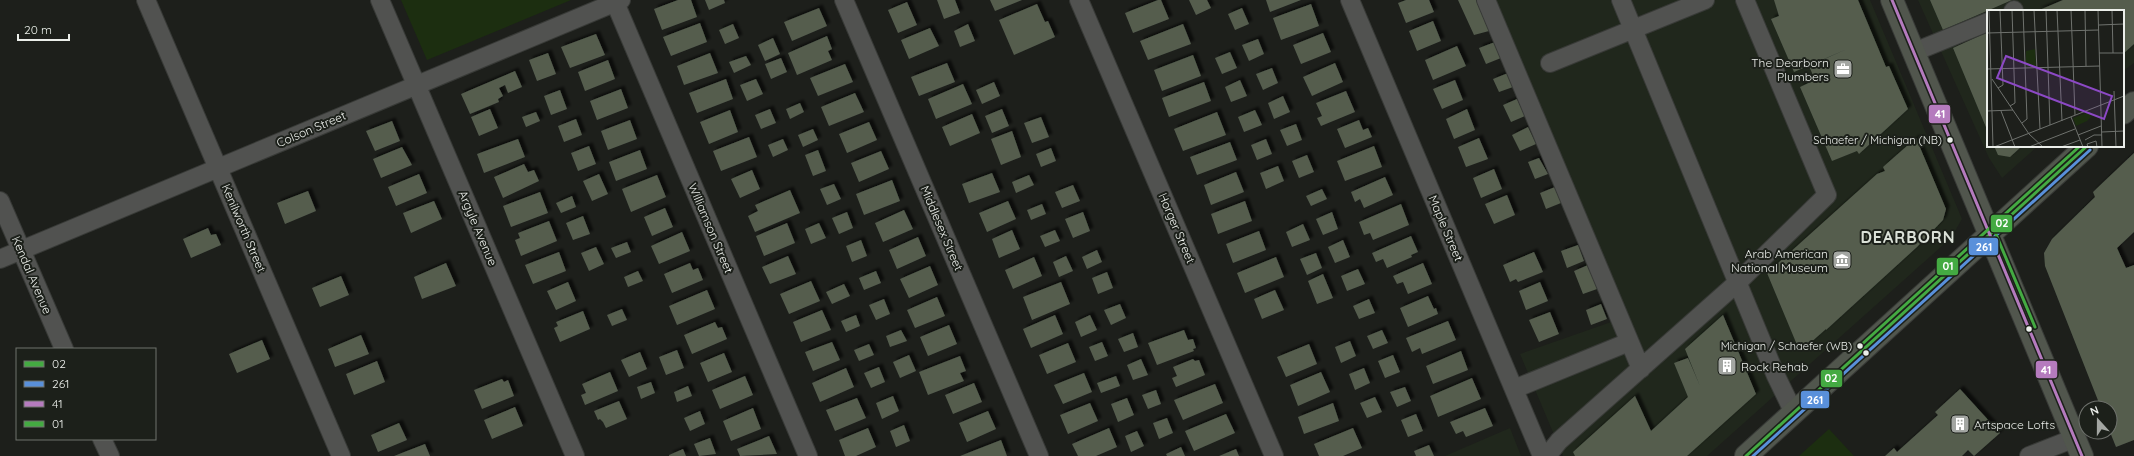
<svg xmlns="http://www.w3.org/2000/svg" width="2134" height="456" font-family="Quicksand,sans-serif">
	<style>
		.built { fill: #20271c }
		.green { fill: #1c2e10 }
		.building { fill: #545d4e; filter: url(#shadow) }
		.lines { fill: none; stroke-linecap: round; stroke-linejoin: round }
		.minor-casing { stroke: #383a37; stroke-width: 20 }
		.major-casing { stroke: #383a37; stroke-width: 24 }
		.minor { stroke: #515250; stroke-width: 18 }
		.major { stroke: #51564d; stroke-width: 22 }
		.bus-1-casing { stroke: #1c201a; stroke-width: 6 }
		.bus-2-casing { stroke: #1c201a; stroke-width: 6 }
		.bus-3-casing { stroke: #1c201a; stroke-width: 6 }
		.bus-4-casing { stroke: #1c201a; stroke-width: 6 }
		.bus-1 { stroke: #44aa42; stroke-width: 3 }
		.bus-2 { stroke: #5990da; stroke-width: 3 }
		.bus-3 { stroke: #b57bbe; stroke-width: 3 }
		.bus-4 { stroke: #44aa42; stroke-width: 3 }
		.bus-dot { fill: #ebeeea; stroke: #1c201a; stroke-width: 1.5 }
		.labels { text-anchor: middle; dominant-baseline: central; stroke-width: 4; stroke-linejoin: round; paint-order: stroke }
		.bus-label { font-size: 11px; fill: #ebeeea; stroke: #1c201a; text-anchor: end }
		.poi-label { font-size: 12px; fill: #ebeeea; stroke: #1c201a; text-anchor: end }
		.street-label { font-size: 12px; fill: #ebeeea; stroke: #1c201a }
		.district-label { font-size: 16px; font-weight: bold; letter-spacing: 1px; fill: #dbe1d8; stroke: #1c201a }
		.inset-road { fill: none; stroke: #6f726e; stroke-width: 1 }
		.view { fill: #8c49c5; fill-opacity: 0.15; stroke: #8c49c5; stroke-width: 2 }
		.inset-edge { fill: none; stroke: #ebeeea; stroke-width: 2 }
		.line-badge { stroke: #1c201a; stroke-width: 1.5 }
		.badge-label { font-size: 11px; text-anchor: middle; font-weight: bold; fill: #fff }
	</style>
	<defs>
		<filter id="shadow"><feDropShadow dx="3.5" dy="-3.5" stdDeviation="1" flood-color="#0009"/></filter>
	</defs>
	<rect width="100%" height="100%" fill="#1d1f1b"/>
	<path class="built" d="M1479,0H1870L1962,219L1951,238L1707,456H1563L1520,354L1614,321Z
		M1918,0H2134V63L2123,71V11H1988V146H2038L2002,178L1989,158Z
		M1510,428L1521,456H1445Z"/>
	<path class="green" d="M401,0H571L427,60Z
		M1829,429L1854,456H1799Z"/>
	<path class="building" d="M678,0H691L697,17L662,30L654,9Z
		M705,0H724L725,3L709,10Z
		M937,0H955L960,13L944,19Z
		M990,0H1022L995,11Z
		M1158,0H1161L1169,19L1133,33L1125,13Z
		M1189,0H1207L1211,8L1196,15Z
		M1266,0H1301L1270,12Z
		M1406,0H1429L1434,12L1406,23L1398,3Z
		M1458,0H1476L1489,31L1474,35Z
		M1774,0H1858L1886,67L1889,66L1908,109L1859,154L1857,151L1832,161L1800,87L1815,80L1809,66L1847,49L1794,72L1771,19L1779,16Z
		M1930,0H2012L1943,30Z
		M2063,0H2134V44L2123,54V11H2037Z
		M907,2L917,25L898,33L888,10Z
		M1037,4L1045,22L1048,21L1055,37L1014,55L999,20Z
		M1311,4L1319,26L1281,40L1273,18Z
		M819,8L827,26L792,41L784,22Z
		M1242,8L1249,24L1235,30L1228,14Z
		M1433,21L1441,41L1417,51L1409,31Z
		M700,23L707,42L671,56L663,37Z
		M733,24L739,38L725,44L719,30Z
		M968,24L975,41L960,47L954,31Z
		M1183,24L1191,44L1148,60L1140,41Z
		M930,28L939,46L909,59L901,40Z
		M1988,32V132L1953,48Z
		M1323,33L1331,52L1301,64L1293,45Z
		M596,34L605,55L570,68L561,47Z
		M827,36L832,49L828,51L832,60L797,75L788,53Z
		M773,38L780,54L765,61L758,45Z
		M1258,39L1264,54L1249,61L1242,45Z
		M1495,42L1501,58L1486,64L1479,48Z
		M1457,46L1466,66L1433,80L1425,60Z
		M1230,52L1237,68L1222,74L1215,58Z
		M548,53L556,74L537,81L529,60Z
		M710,53L718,73L684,85L677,66Z
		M1193,55L1201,76L1162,91L1154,70Z
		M746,56L751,65L734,73L729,62Z
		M781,58L787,72L771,79L765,64Z
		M608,60L615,79L585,91L578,72Z
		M947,63L955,82L919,96L911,77Z
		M1335,63L1343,82L1312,96L1303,77Z
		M845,64L853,82L818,96L810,78Z
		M1272,68L1278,83L1263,90L1256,74Z
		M515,71L522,87L508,93L505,85L499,88L503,96L498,99L499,102L470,114L461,94Z
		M1508,73L1513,87L1499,92L1493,79Z
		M726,79L733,99L697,113L689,93Z
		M756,79L763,94L747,101L740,85Z
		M1240,80L1247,96L1231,102L1225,87Z
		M1455,80L1463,100L1442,109L1433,89Z
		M994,82L1000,96L982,104L976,90Z
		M1204,82L1211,101L1169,117L1162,98Z
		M963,84L972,104L936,119L928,99Z
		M621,89L628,108L597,120L590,101Z
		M560,90L567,109L551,115L544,96Z
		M1346,91L1355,112L1321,126L1317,118L1322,116L1316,103Z
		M855,93L864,112L829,126L821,107Z
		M1283,96L1290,112L1274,119L1268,103Z
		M1517,99L1525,116L1511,122L1503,105Z
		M800,103L804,112L790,119L786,109Z
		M490,109L498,128L479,136L471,117Z
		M770,109L776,123L761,129L755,115Z
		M1002,109L1009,126L992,133L985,116Z
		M1467,109L1475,130L1454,139L1446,119Z
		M730,110L738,132L709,144L700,122Z
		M1255,110L1262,125L1244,132L1238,117Z
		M536,112L540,121L526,127L522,117Z
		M1217,112L1226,135L1183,151L1174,129Z
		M972,114L980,133L950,146L942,127Z
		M1041,117L1049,137L1032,143L1024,123Z
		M576,119L582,135L564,142L558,126Z
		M630,120L637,139L608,150L601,131Z
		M1359,120L1363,130L1368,128L1372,137L1345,148L1337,129Z
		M392,121L400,141L375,151L366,131Z
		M869,122L877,140L847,153L839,134Z
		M1296,124L1302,140L1287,146L1280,130Z
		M1528,127L1536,144L1520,151L1512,135Z
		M813,129L818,140L803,147L798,135Z
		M1012,131L1021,157L1001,165L991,139Z
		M749,137L757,157L721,171L713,151Z
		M1479,138L1488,159L1466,167L1458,147Z
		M1916,138L1946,209L1943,220L1917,247L1826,330V329L1800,352L1767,273L1877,174L1885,171L1883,167Z
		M518,139L525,157L484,173L477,154Z
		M783,139L788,150L773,157L768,145Z
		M1266,139L1272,154L1257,160L1251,145Z
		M1230,142L1237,160L1197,175L1190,157Z
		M589,146L596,164L578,171L571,153Z
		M1374,146L1382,167L1345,181L1337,161Z
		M1994,146H2022L2010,157L1998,155Z
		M402,147L412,165L381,178L373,159Z
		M1051,148L1056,161L1041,167L1036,154Z
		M640,150L647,169L616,181L609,162Z
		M818,150L826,171L813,176L805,155Z
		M881,151L889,169L859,182L851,163Z
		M2134,153V232L2117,248L2126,268L2134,265V440L2116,447L2110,432V408H2101L2045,266L2044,253L2052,239L2095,197L2093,192Z
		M1307,155L1314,172L1299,178L1292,161Z
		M1539,158L1548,174L1535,179L1528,162Z
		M524,164L528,172L534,170L539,181L503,198L494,177Z
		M1278,166L1284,181L1266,189L1260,173Z
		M1494,169L1502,189L1481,198L1473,178Z
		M752,170L760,189L740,198L731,179Z
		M1236,172L1244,192L1211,205L1204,185Z
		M992,173L1000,192L969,203L962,184Z
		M419,174L427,193L396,206L388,187Z
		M599,174L608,194L592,201L583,181Z
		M657,175L666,197L631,212L622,189Z
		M1029,175L1034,185L1016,193L1012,182Z
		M1385,177L1393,195L1364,208L1360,199L1355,202L1351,192Z
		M892,180L900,201L864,215L856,194Z
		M834,184L841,199L827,205L820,189Z
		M1073,185L1080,201L1062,208L1055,192Z
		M1555,187L1561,203L1546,209L1540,193Z
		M1322,189L1327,199L1311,206L1306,196Z
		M790,190L800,213L755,232L748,216L758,211L755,205Z
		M308,191L316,211L285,224L277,203Z
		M540,192L548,213L511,227L503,206Z
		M1507,195L1515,215L1494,224L1485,204Z
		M572,196L576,207L561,213L556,203Z
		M434,201L442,219L411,233L403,213Z
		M1008,201L1016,219L987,232L979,213Z
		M1245,201L1252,221L1218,234L1211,214Z
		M1042,204L1046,214L1031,220L1027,210Z
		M1401,204L1409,225L1373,240L1370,233L1364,235L1359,222Z
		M665,208L673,227L652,236L644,217Z
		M904,210L913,229L883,242L875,223Z
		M847,212L853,228L839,234L832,218Z
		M1083,212L1090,231L1073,238L1065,219Z
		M1332,212L1338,229L1323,235L1316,219Z
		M583,216L590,234L573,240L566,223Z
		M549,221L557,241L521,256L515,240L520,238L518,233Z
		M787,223L795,243L764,256L756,236Z
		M819,223L826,238L811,244L805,229Z
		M1303,224L1310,240L1292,247L1286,232Z
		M208,228L211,235L216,234L221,245L191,258L183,239Z
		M1012,230L1020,249L999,258L992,239Z
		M1055,230L1060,241L1045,247L1040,236Z
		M1259,231L1266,250L1233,263L1226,244Z
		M682,232L690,251L659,264L651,246Z
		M1411,236L1418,252L1411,255L1412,257L1387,268L1383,259L1376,262L1372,253Z
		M918,237L926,256L897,269L889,250Z
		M861,240L867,256L852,262L846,246Z
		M1343,240L1350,257L1335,263L1328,247Z
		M627,242L631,252L616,258L611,248Z
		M1578,245L1584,261L1567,268L1561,251Z
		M596,247L604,264L589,271L581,253Z
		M1097,250L1102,262L1087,269L1082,257Z
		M559,252L566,271L533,284L525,265Z
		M1534,252L1543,272L1518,282L1516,279L1510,282L1503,265Z
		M1316,253L1322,268L1307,275L1300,259Z
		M788,256L796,274L770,284L762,267Z
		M1066,256L1073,271L1059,277L1053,262Z
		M1034,257L1042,276L1013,289L1005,270Z
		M1276,257L1284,277L1245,293L1237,273Z
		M446,263L456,286L422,299L414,277Z
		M690,263L693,270L698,268L703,280L672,293L664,274Z
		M1423,263L1432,284L1408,294L1403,282L1397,284L1393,276Z
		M1588,265L1597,289L1583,294L1574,271Z
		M930,266L938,285L909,298L900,279Z
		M1358,269L1365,284L1347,291L1341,276Z
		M638,271L643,281L628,287L624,277Z
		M876,271L881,283L864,290L859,278Z
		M1107,272L1113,288L1098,294L1092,278Z
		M1323,274L1333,298L1317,304L1308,281Z
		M341,276L349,295L320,307L312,288Z
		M811,281L820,301L789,314L780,294Z
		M568,282L576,301L556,310L547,291Z
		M1061,282L1070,304L1032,320L1023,297Z
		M1540,282L1548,301L1526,310L1519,291Z
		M844,284L850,296L832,304L826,292Z
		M707,290L715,309L677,325L669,306Z
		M1275,290L1284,310L1262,319L1254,299Z
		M1428,296L1434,309L1436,308L1438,314L1408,327L1400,308Z
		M937,297L945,316L915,328L907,310Z
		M884,299L890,314L876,320L869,305Z
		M1369,299L1375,313L1359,319L1353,306Z
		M1120,304L1126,318L1111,325L1104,310Z
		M1601,304L1607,319L1591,325L1586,310Z
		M622,309L627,320L612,326L607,315Z
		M822,310L831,330L801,342L793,322Z
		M583,311L590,329L560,342L554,328L558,326L556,322Z
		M1550,312L1559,334L1539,342L1529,320Z
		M856,315L860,326L846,332L841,321Z
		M1055,315L1063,334L1031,348L1023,329Z
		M1090,315L1097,330L1081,337L1075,322Z
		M1723,315L1756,394L1687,456H1575L1573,452L1635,396L1651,431L1688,397L1674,363L1688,358L1700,386L1685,349Z
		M1448,321L1456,340L1422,354L1420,348L1412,352L1406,338Z
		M715,322L718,328L722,327L727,339L692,354L684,335Z
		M949,325L957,344L928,356L920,337Z
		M901,330L907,341L890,347L886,336Z
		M1184,330L1188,340L1193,339L1196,348L1193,349L1194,351L1157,365L1148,343Z
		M1382,330L1388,343L1373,349L1367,336Z
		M1133,333L1138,347L1124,352L1118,339Z
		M361,335L369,354L335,367L328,349Z
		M262,340L270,359L237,373L229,354Z
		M1350,341L1356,356L1341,363L1335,347Z
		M832,342L840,360L813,371L805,352Z
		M1102,342L1108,356L1095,361L1089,347Z
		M1068,343L1076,362L1047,374L1039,355Z
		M869,344L874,355L859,361L854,350Z
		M1309,344L1317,364L1286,377L1277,357Z
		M677,350L684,368L666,375L659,357Z
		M1461,351L1468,370L1433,384L1426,366Z
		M640,352L647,369L629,377L621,360Z
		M724,353L732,372L708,382L700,363Z
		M909,355L916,371L900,378L893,362Z
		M1393,355L1400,372L1385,378L1378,361Z
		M960,356L966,371L960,373L964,381L928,395L919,372Z
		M1141,359L1148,375L1133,380L1127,365Z
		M1193,359L1195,361L1199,360L1205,375L1176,387L1172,378L1177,376L1173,367Z
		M377,361L385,382L354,395L346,374Z
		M879,367L885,382L871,388L864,373Z
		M846,368L854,387L820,402L812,383Z
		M1364,368L1370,383L1355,390L1349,374Z
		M610,372L618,391L585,405L581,395L586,393L582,384Z
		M1321,372L1330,392L1298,406L1290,385Z
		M1084,373L1092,392L1063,404L1054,385Z
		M745,376L753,395L720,409L712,390Z
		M1116,376L1120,386L1101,393L1097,383Z
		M1472,378L1481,399L1438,417L1430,396Z
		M502,379L504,382L508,380L514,396L482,409L474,390Z
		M651,382L655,393L641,399L637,387Z
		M974,383L982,402L953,414L945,395Z
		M1215,384L1223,403L1183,420L1174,400Z
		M688,386L692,396L677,402L674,392Z
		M1405,387L1411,401L1397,407L1390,392Z
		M1960,389L2000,433L1974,456L1968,450L1962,456H1885L1894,448L1897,452L1938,415L1935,412Z
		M1156,390L1161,404L1148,409L1142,395Z
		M893,396L899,411L882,419L876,403Z
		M1375,397L1382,412L1367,418L1360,403Z
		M857,398L866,418L835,431L826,410Z
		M1127,398L1134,415L1118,422L1111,404Z
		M619,401L627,419L606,428L603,422L600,419L598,420L594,411Z
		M1090,403L1098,421L1068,434L1060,415Z
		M1333,403L1339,421L1304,434L1298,417Z
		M515,407L523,426L492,439L484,420Z
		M753,408L761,429L731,441L723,421Z
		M1485,408L1493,426L1466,437L1463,431L1456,434L1450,422Z
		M700,411L705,424L690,431L684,418Z
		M988,411L996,429L967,442L959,423Z
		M1226,414L1235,433L1194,451L1185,431Z
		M1416,414L1423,431L1408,437L1401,420Z
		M1167,418L1173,433L1159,439L1153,423Z
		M399,423L407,440L378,452L371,435Z
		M904,425L910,441L896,447L890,431Z
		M868,428L876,447L856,456H845L839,440Z
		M1109,428L1117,447L1096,456H1078L1072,444Z
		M1353,428L1362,448L1343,456H1319L1314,444Z
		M1137,431L1144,446L1131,452L1125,436Z
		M769,436L777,454L740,456L737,449Z
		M710,438L716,454L699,456L694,444Z
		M1001,440L1007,456H960Z
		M425,444L430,456H394Z
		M1429,445L1434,456H1416L1414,451Z
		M1181,447L1185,456H1167L1166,454Z
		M683,449L686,456H669V455Z
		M1236,449L1239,456H1219Z"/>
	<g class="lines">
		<defs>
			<path id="minor" d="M146,0L341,456
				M380,0L575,456
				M614,0L808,456
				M844,0L1039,456
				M1079,0L1274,456
				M1350,0L1542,456
				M1486,0L1641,369
				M1621,0L1776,376L1794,413
				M2013,11L2014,10
				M1914,52L1988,22
				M1550,63L1705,0
				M0,201L64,349
				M0,259L621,0
				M1514,389L1629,342
				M102,439L110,456
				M1547,456L1559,441L1738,282L1827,195L1745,0
				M2029,456L2075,438"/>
			<path id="major" d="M1892,0L2082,456
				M2123,113L2134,103
				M1746,456L2087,146"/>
		</defs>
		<use href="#minor" class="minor-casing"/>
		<use href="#major" class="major-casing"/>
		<use href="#minor" class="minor"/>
		<use href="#major" class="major"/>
		<defs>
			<path id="bus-1" d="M1746,456L2087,146"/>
			<path id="bus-2" d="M1753,456L2090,150"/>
			<path id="bus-3" d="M1892,0L2082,456"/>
			<path id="bus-4" d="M1995,232L2035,327
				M1860,346L2080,146"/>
		</defs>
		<use href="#bus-1" class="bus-1-casing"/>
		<use href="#bus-2" class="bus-2-casing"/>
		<use href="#bus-3" class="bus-3-casing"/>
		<use href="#bus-4" class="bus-4-casing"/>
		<use href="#bus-1" class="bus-1"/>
		<use href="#bus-2" class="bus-2"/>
		<use href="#bus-3" class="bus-3"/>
		<use href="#bus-4" class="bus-4"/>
	</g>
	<defs>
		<symbol id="office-square" viewBox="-11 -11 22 22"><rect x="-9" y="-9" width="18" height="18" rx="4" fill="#a3a6a2" stroke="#1c201a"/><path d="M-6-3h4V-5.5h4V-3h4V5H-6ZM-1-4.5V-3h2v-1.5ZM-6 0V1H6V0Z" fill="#fff"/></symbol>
		<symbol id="museum-square" viewBox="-11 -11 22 22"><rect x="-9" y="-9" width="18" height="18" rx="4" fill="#a3a6a2" stroke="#1c201a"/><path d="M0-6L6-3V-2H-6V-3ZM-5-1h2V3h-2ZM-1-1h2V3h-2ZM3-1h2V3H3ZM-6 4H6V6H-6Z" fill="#fff"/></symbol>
		<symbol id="building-square" viewBox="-11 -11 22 22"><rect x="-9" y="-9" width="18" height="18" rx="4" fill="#a3a6a2" stroke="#1c201a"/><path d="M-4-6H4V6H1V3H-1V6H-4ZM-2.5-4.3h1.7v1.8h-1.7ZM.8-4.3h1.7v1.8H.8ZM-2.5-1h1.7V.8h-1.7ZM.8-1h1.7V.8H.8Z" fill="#fff"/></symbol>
	</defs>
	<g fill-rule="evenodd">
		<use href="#office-square" x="1832" y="58" width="22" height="22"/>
		<use href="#museum-square" x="1831" y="249" width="22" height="22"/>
		<use href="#building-square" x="1716" y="355" width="22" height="22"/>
		<use href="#building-square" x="1949" y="413" width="22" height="22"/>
	</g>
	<g class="bus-dot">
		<circle cx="1950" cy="140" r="3.5"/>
		<circle cx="2029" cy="329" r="3.5"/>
		<circle cx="1860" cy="346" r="3.5"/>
		<circle cx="1866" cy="353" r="3.5"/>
	</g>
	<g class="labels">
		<g class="bus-label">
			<text x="1942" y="140">Schaefer / Michigan (NB)</text>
			<text x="1852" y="346">Michigan / Schaefer (WB)</text>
		</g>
		<g class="poi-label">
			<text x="1829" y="62">The Dearborn<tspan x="1829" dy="14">Plumbers</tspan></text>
			<text x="1828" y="253">Arab American<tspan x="1828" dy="14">National Museum</tspan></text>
			<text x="1741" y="366" text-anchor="start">Rock Rehab</text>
			<text x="1974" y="424" text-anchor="start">Artspace Lofts</text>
		</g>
		<g class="street-label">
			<text transform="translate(311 129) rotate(-23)">Colson Street</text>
			<text transform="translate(244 228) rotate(67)">Kenilworth Street</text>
			<text transform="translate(478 228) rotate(67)">Argyle Avenue</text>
			<text transform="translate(711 228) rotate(67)">Williamson Street</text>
			<text transform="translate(942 228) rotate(67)">Middlesex Street</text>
			<text transform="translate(1177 228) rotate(67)">Horger Street</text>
			<text transform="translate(1446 228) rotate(67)">Maple Street</text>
			<text transform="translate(32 275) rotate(67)">Kendal Avenue</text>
		</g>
		<g class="district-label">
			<text x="1908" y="237">DEARBORN</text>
		</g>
	</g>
	<g transform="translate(1987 10)">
		<rect width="137" height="137" fill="#1d1f1b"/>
		<path d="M48,39L49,57H39V41ZM102,102L104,107L100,111L89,116L86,108Z" fill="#1c2e10"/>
		<path class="inset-road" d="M2,0L6,137M47,0L53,119M59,0L63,115M70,0L75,111M84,0L88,105M98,0L99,56M111,0L115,137M125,0L126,43M112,15L137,14M0,23L112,20M112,43H137M0,59L113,56M5,69L42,124L56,137M11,78L16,75L13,0M127,81L129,137M23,96L28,93L25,0M0,101L26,100M14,101L28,137M84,107L96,137M35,113L40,109L36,0M115,122L137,121M91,125L114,116M98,130L107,125H115M7,137L137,86M42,137L88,119M74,137L93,130M101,137L100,134L109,131L110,137"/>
		<path class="view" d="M19,46L125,86L117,109L10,68Z"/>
		<rect width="137" height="137" class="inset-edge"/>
	</g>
	<g class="line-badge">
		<rect x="1928" y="104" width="23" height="20" rx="4" fill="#b57bbe"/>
		<rect x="1990" y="214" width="23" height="19" rx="4" fill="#44aa42"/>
		<rect x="1968" y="237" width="31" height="19" rx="4" fill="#5990da"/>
		<rect x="1936" y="257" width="23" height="19" rx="4" fill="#44aa42"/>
		<rect x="2035" y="360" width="23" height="19" rx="4" fill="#b57bbe"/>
		<rect x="1820" y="369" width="23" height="19" rx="4" fill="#44aa42"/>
		<rect x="1800" y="390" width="30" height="19" rx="4" fill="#5990da"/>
	</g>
	<g class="badge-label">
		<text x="1940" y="118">41</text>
		<text x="2002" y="227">02</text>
		<text x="1984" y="251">261</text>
		<text x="1948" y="270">01</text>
		<text x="2046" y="374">41</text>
		<text x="1831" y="382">02</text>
		<text x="1815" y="404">261</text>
	</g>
	<rect x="16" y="348" width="140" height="92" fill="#1c201a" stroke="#6f726d"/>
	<rect x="24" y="361" width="20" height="6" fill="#44aa42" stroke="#6f726d"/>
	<text x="52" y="368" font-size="12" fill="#ebeeea">02</text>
	<rect x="24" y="381" width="20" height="6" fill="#5990da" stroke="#6f726d"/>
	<text x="52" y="388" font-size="12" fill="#ebeeea">261</text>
	<rect x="24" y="401" width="20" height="6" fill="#b57bbe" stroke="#6f726d"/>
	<text x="52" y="408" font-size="12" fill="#ebeeea">41</text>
	<rect x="24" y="421" width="20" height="6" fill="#44aa42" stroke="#6f726d"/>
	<text x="52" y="428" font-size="12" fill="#ebeeea">01</text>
	<g transform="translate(2098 420) rotate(339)"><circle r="19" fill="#1c201a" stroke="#6f726d"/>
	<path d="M0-3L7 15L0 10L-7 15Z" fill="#a3a6a2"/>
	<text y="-6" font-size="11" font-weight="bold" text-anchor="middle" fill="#ebeeea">N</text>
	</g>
	<path d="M18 34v6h51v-6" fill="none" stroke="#ebeeea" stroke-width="2"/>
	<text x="24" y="34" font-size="12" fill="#ebeeea" stroke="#1c201a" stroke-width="3" paint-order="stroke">20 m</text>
</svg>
